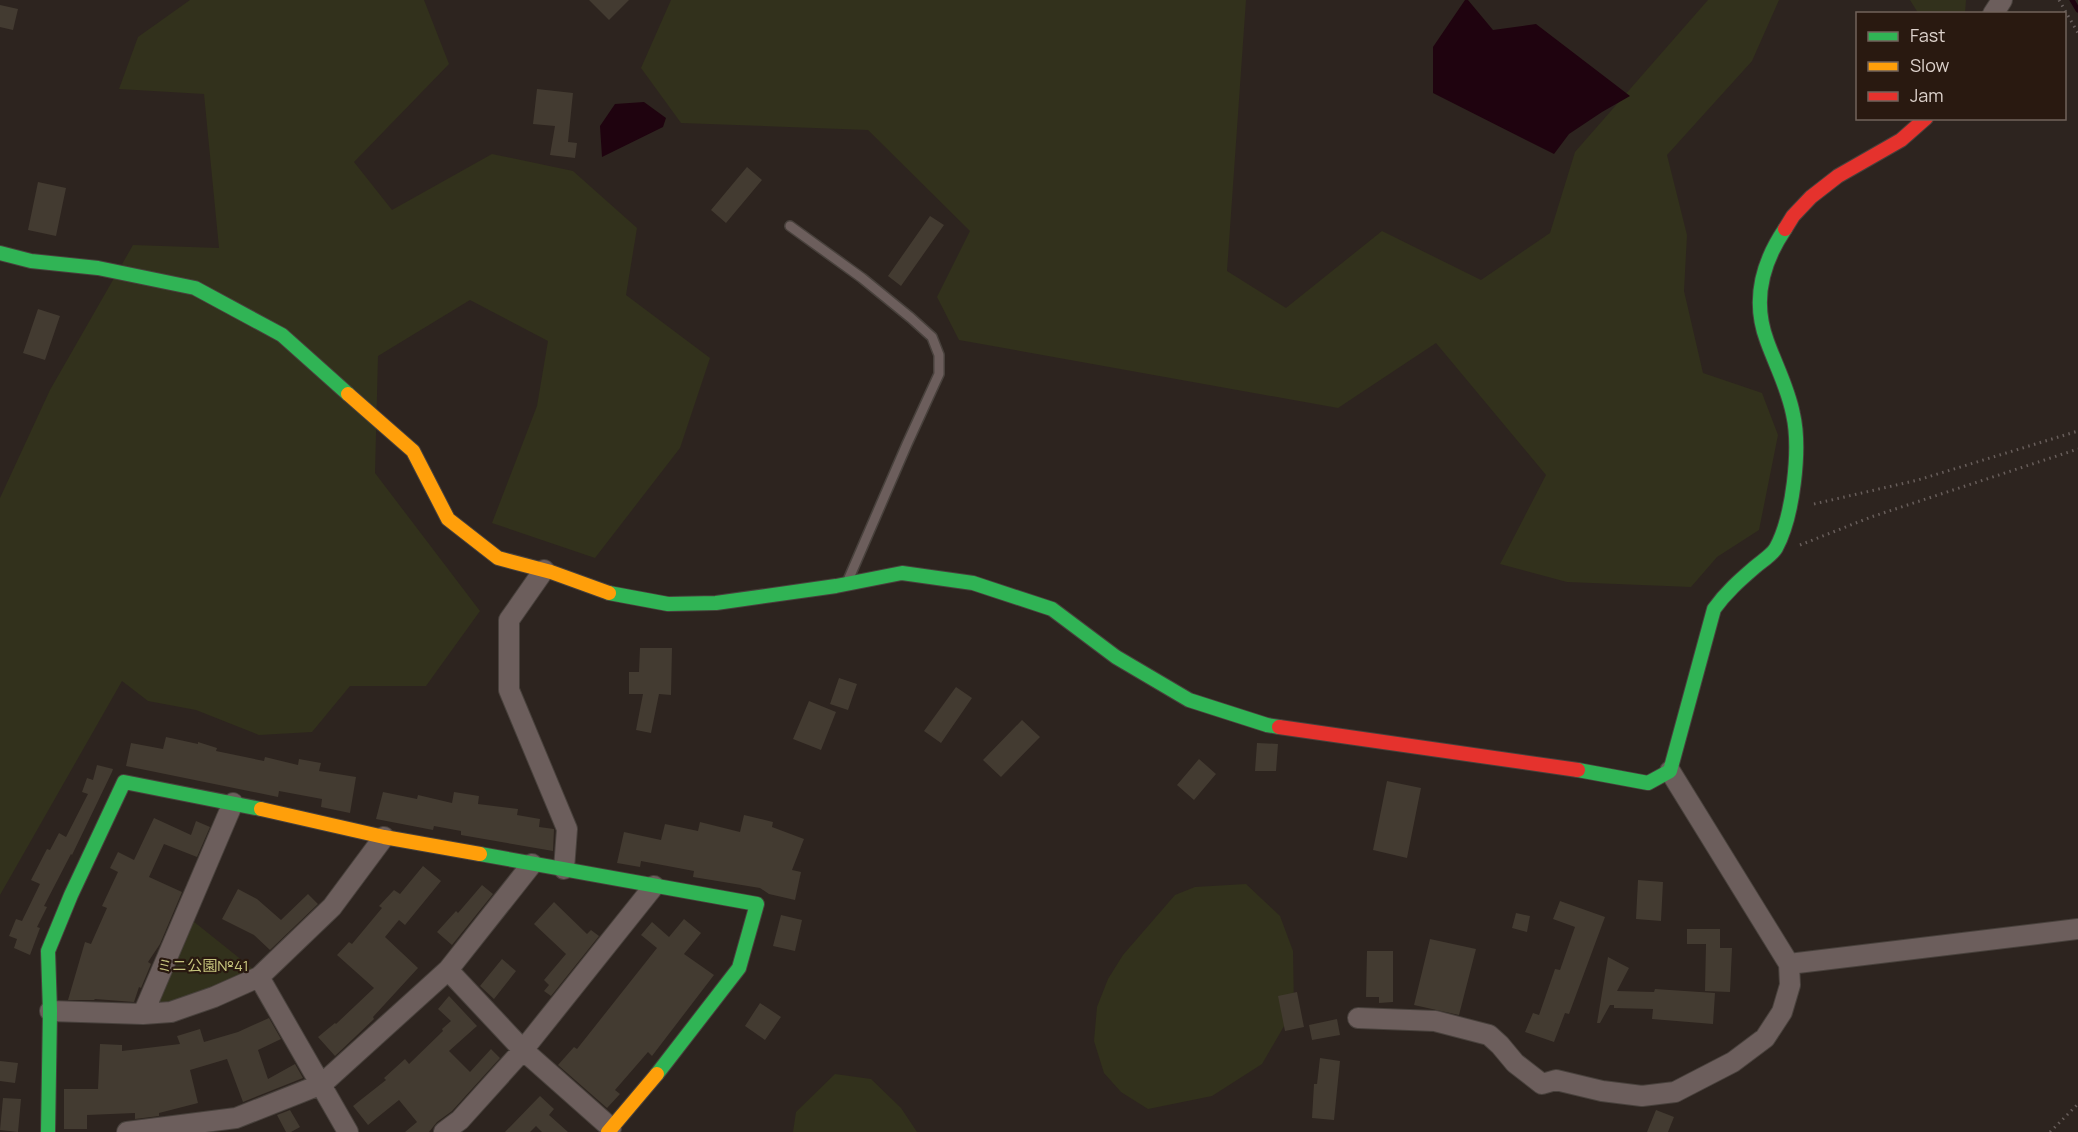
<svg xmlns="http://www.w3.org/2000/svg" width="2078" height="1132" font-family="Manrope,'Noto Sans JP',sans-serif">
	<style>
		.green { fill: #32311c }
		.water { fill: #1f030f }
		.lines { fill: none; stroke-linecap: round; stroke-linejoin: round }
		.stream { stroke: #1f030f; stroke-width: 5 }
		.building { fill: #433b31 }
		.lane-casing { stroke: #48413c; stroke-width: 12 }
		.street-casing { stroke: #48413c; stroke-width: 22 }
		.fast-casing { stroke: #48413c; stroke-width: 16 }
		.slow-casing { stroke: #48413c; stroke-width: 16 }
		.jam-casing { stroke: #48413c; stroke-width: 16 }
		.path { stroke: #685e5b; stroke-width: 3; stroke-dasharray: 1.5 4.5; stroke-linecap: butt }
		.lane { stroke: #6c5e5c; stroke-width: 9 }
		.street { stroke: #6c5e5c; stroke-width: 20 }
		.fast { stroke: #30b455; stroke-width: 14 }
		.slow { stroke: #ff9f0a; stroke-width: 14 }
		.jam { stroke: #e5322d; stroke-width: 14 }
		.labels { text-anchor: middle; dominant-baseline: central; stroke-width: 4.5; stroke-linejoin: round; paint-order: stroke }
		.park-label { font-size: 15px; fill: #c6c47d; stroke: #291910 }
	</style>
	<rect width="100%" height="100%" fill="#2d241f"/>
	<path class="green" d="M190,0H424L449,64L354,162L392,210L492,154L573,171L637,228L626,295L710,358L680,448L595,558L492,523L537,406L548,341L470,300L378,356L375,473L480,611L426,686H350L312,732L259,735L196,710L148,701L122,681L0,895V498L50,390L133,245L219,248L204,94L119,89L138,37Z
		M671,0H1246L1227,271L1286,308L1382,231L1481,280L1550,233L1575,152L1708,0H1779L1752,61L1667,155L1687,235L1684,291L1703,373L1762,393L1778,435L1759,530L1717,557L1691,587L1567,582L1500,564L1546,475L1436,343L1338,408L959,340L937,297L970,231L868,130L681,123L641,68Z
		M1910,0H1966L1965,13H1918Z
		M1246,884L1280,916L1293,951L1294,1009L1262,1064L1212,1096L1148,1109L1121,1092L1104,1073L1094,1041L1097,1007L1108,979L1123,955L1175,895L1195,887Z
		M193,921L253,969L218,989L163,1007L155,998Z
		M835,1074L871,1079L901,1108L917,1132H793L796,1112Z"/>
	<path class="water" d="M1465,0H1468L1493,30L1536,24L1630,96L1602,112L1569,134L1554,154L1433,93V47Z
		M644,102L666,118L663,127L602,157L600,126L615,104Z"/>
	<g class="lines">
		<path class="stream" d="M2072,0L2078,10"/>
	</g>
	<path class="building" d="M589,0H629L609,20Z
		M0,5L18,9L13,30L0,27Z
		M537,89L573,93L568,142L577,143L575,158L550,155L555,126L533,124Z
		M747,167L762,180L726,223L711,210Z
		M38,182L66,188L56,236L28,230Z
		M930,216L944,225L901,286L888,276Z
		M38,309L60,316L45,360L23,353Z
		M640,648H672L671,695L659,694L651,733L636,730L643,694H629V672H639Z
		M839,678L857,684L848,710L830,704Z
		M956,687L972,698L941,743L924,731Z
		M809,701L836,712L821,750L793,739Z
		M1022,720L1040,737L1001,777L983,760Z
		M166,737L198,744V742L217,748L216,751L264,761L265,757L298,765L299,759L321,763L319,771L356,777L350,813L321,807L322,799L279,791L278,797L126,766L131,743L163,749Z
		M1257,743L1278,744L1276,771H1255Z
		M1199,759L1216,774L1194,800L1177,785Z
		M97,765L113,769L112,772L72,855L71,854L44,906L47,907L37,927L40,928L30,955L14,948L17,939L9,936L16,919L22,921L40,884L31,880L47,849L50,850L59,833L66,837L88,794L82,792L87,778L93,780Z
		M1387,781L1421,788L1407,858L1373,850Z
		M383,792L417,799L418,795L452,803L454,792L479,796L478,804L518,809L517,815L540,819L539,827L554,829L553,851L461,835V831L434,826L433,830L376,819Z
		M744,815L773,822L772,827L804,839L792,870L801,872L795,900L769,894L760,888L693,877L694,871L641,861L640,867L617,863L624,832L661,840L665,824L698,831L700,822L740,832Z
		M154,818L191,835L196,821L210,827L197,857L164,844L149,877L182,892L160,944L148,962L151,964L141,988L139,987L134,1002L95,999L94,1000H68L85,942L91,944L107,908L102,906L118,872L110,868L118,852L134,860Z
		M423,866L441,881L405,925L399,920L385,937L418,968L373,1017L374,1019L335,1056L318,1037L335,1023L336,1024L374,988L337,955L349,942L352,944L382,908L379,906L394,890L400,894Z
		M1638,880L1663,882L1661,921L1636,919Z
		M482,885L493,894L452,945L437,932L456,911L458,913Z
		M238,889L257,899L281,920L308,894L318,904L270,950L254,935L222,919Z
		M1560,901L1605,917L1569,1014L1565,1013L1554,1042L1525,1032L1533,1013L1539,1015L1555,969L1560,970L1575,927L1553,919Z
		M554,902L587,934L591,930L599,936L551,996L544,991L549,985L544,980L566,954L534,924Z
		M1516,913L1530,916L1527,932L1512,928Z
		M781,915L802,920L795,951L773,946Z
		M684,919L701,933L684,954L714,975L652,1056L648,1052L615,1090L620,1094L607,1108L558,1065L574,1047L577,1049L657,948L641,935L652,922L669,937Z
		M1687,929H1720V948H1732L1730,992L1705,991L1706,944H1687Z
		M1430,939L1476,949L1459,1015L1414,1005Z
		M1367,951H1393V1002L1379,1003V997H1366Z
		M1608,957L1629,968L1617,991L1654,992L1655,989L1715,993L1713,1024L1652,1019L1653,1009L1614,1008V1005H1610L1600,1023H1597Z
		M502,959L516,971L494,999L480,986Z
		M1297,992L1304,1027L1285,1031L1278,996Z
		M449,996L477,1026L449,1051L470,1072L491,1049L500,1058L452,1111L437,1122L429,1132H405L417,1122L399,1100L368,1125L353,1106L386,1080L384,1078L405,1059L409,1064L443,1031L442,1029L451,1021L438,1009Z
		M760,1003L781,1017L765,1040L745,1026Z
		M269,1018L281,1039L258,1050L268,1079L295,1064L303,1078L243,1102L227,1059L190,1070L198,1103L159,1113V1116L135,1119V1113L87,1115V1129H64V1089H98L100,1044L122,1045V1051L180,1044L177,1036L200,1029L204,1042L238,1032Z
		M1337,1019L1340,1035L1312,1040L1309,1025Z
		M1320,1058L1340,1061L1334,1120L1312,1118L1314,1084H1317Z
		M0,1061L18,1063L15,1083L0,1081Z
		M540,1096L554,1109L549,1115L568,1132H542L536,1126L530,1132H505Z
		M3,1098L21,1099L18,1132L0,1130Z
		M290,1110L300,1127L291,1132H286L277,1115Z
		M1656,1110L1674,1117L1668,1132H1647Z"/>
	<g class="lines">
		<defs>
			<path id="lane" d="M790,226L862,278L911,318L932,337L939,355V374L907,444L849,578"/>
			<path id="street" d="M1993,14L2002,0
				M544,570L509,620V690L567,829L564,869
				M1670,771L1789,964L2078,929
				M448,970L523,1050L611,1128
				M259,977L348,1132
				M50,1011L143,1014L171,1012L214,997L259,977L332,907L384,837
				M143,1014L233,803
				M1358,1018L1435,1021L1489,1035L1500,1045L1515,1063L1542,1084L1556,1080L1602,1091L1642,1096L1675,1092L1733,1062L1765,1038L1782,1012L1790,985L1789,964
				M127,1132L236,1118L322,1084L448,970L532,864
				M444,1132L460,1120L523,1050L654,886"/>
			<path id="fast" d="M0,253L31,261L98,268L195,288L282,335L348,394
				M609,593L668,604L716,603L836,586L902,573L973,583L1052,609L1116,657L1189,700L1267,725L1279,727
				M1578,770L1648,783L1670,771L1714,609C1726,592 1740,580 1755,567C1762,561 1772,555 1776,548C1793,517 1801,449 1793,414C1788,388 1776,366 1767,341C1752,301 1762,263 1785,229
				M480,854L757,904L739,968L657,1074
				M48,1132L50,1011L48,951L71,895L124,782L261,809"/>
			<path id="slow" d="M348,394L413,451L448,519L498,558L551,572L609,593
				M261,809L384,837L480,854
				M608,1132L657,1074"/>
			<path id="jam" d="M1785,229L1793,216L1811,197L1838,176L1901,140L1926,118
				M1279,727L1578,770"/>
		</defs>
		<use href="#lane" class="lane-casing"/>
		<use href="#street" class="street-casing"/>
		<use href="#fast" class="fast-casing"/>
		<use href="#slow" class="slow-casing"/>
		<use href="#jam" class="jam-casing"/>
		<path class="path" d="M2059,0L2078,33
			M1814,504L1918,480L2078,431
			M1800,545L1871,517L2078,449
			M2050,1132L2078,1104"/>
		<use href="#lane" class="lane"/>
		<use href="#street" class="street"/>
		<use href="#fast" class="fast"/>
		<use href="#slow" class="slow"/>
		<use href="#jam" class="jam"/>
	</g>
	<g class="labels">
		<g class="park-label">
			<text x="203" y="965">ミニ公園№41</text>
		</g>
	</g>
	<rect x="1856" y="12" width="210" height="108" fill="#291910" stroke="#71635b" stroke-width="1.5"/>
	<rect x="1868" y="32" width="30" height="9" fill="#30b455" stroke="#71635b" stroke-width="1.5"/>
	<text x="1910" y="42" font-size="18" fill="#ddd2cc">Fast</text>
	<rect x="1868" y="62" width="30" height="9" fill="#ff9f0a" stroke="#71635b" stroke-width="1.5"/>
	<text x="1910" y="72" font-size="18" fill="#ddd2cc">Slow</text>
	<rect x="1868" y="92" width="30" height="9" fill="#e5322d" stroke="#71635b" stroke-width="1.5"/>
	<text x="1910" y="102" font-size="18" fill="#ddd2cc">Jam</text>
</svg>
